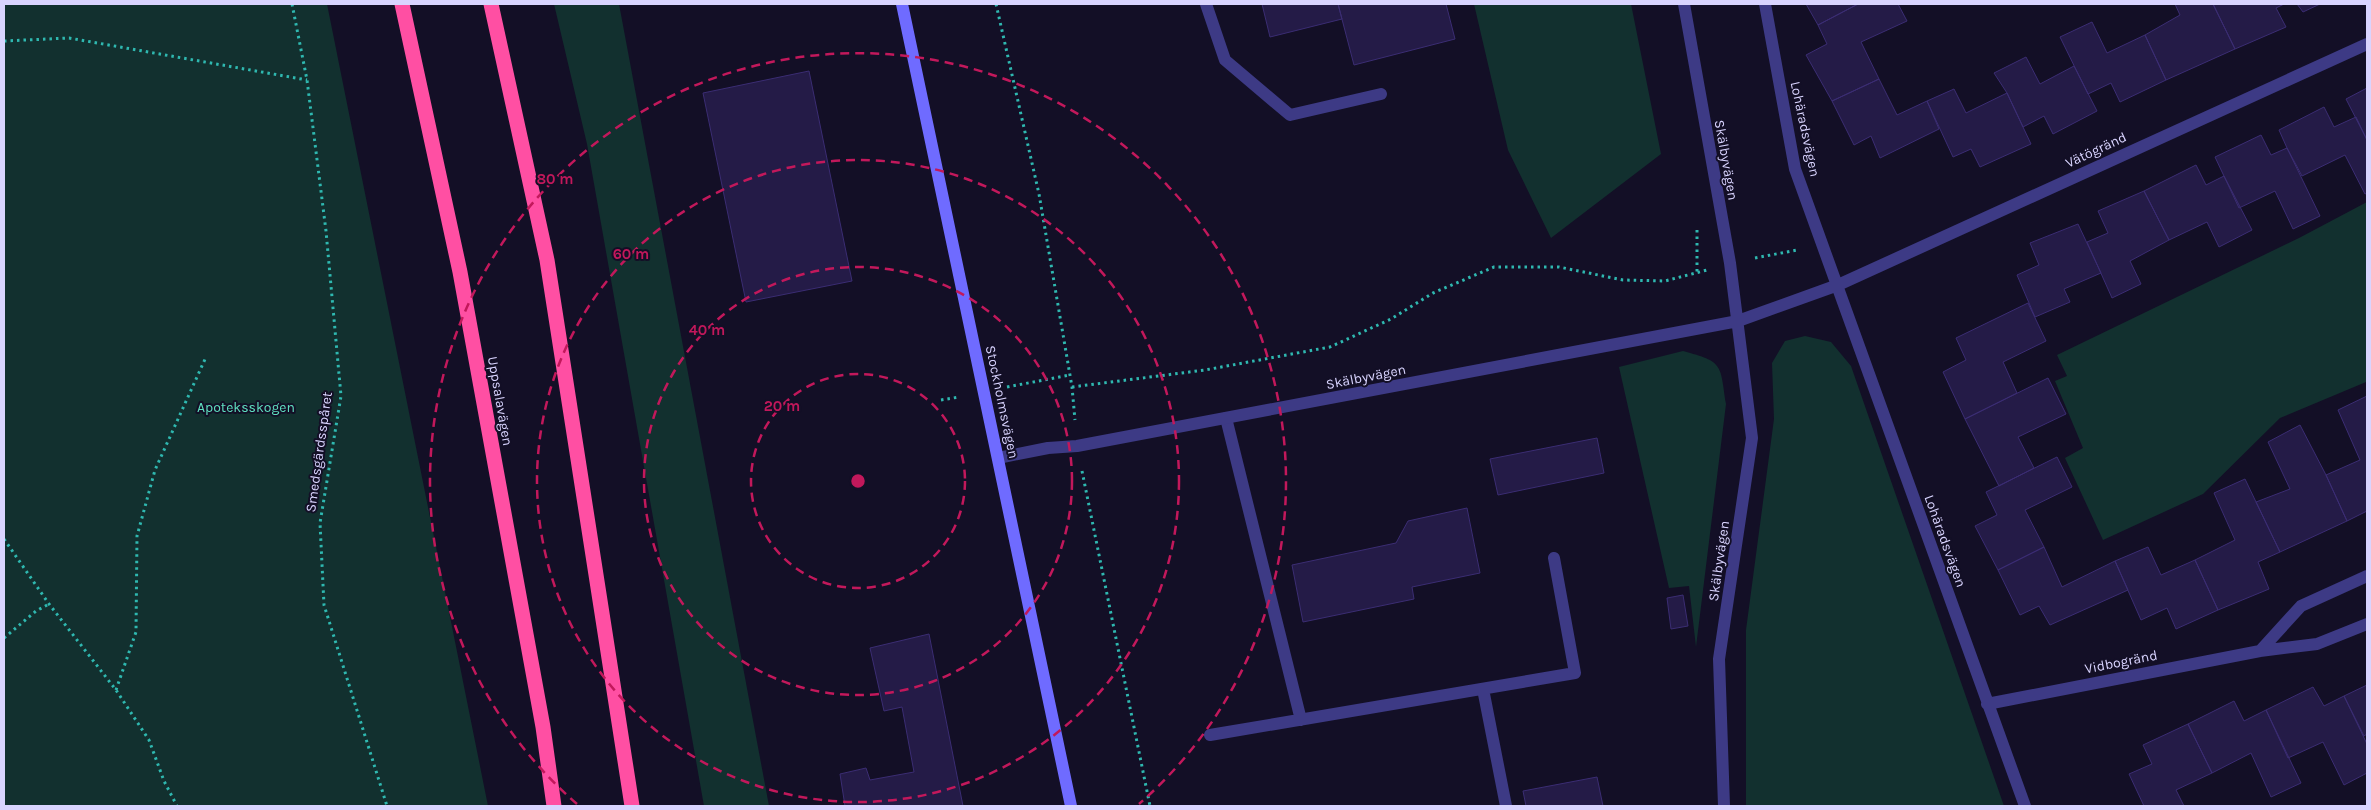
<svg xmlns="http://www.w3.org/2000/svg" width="2371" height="810" font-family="Karla,sans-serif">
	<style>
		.green { fill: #12302f }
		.building { fill: #241b47; stroke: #3b2d73 }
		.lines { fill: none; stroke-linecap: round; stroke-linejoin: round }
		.path { stroke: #2fb8b0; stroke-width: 3; stroke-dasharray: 2.5 4; stroke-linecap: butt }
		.lane { stroke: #3d3a85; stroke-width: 12 }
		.street { stroke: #3d3a85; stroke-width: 12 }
		.secondary { stroke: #6f6bff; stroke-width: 12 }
		.highway { stroke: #ff4fa3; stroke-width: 15 }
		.ring { fill: none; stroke: #c2185b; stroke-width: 2.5; stroke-dasharray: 9 6 }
		.labels { text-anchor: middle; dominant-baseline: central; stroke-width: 4; stroke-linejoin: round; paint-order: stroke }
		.street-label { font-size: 14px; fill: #d9d4ff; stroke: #130f26 }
		.park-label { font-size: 14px; fill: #5fe0c0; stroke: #130f26 }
		.centre { fill: #c2185b; stroke: #130f26; stroke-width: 2.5 }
		.ring-label { font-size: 15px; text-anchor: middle; font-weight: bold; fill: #c2185b; stroke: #130f26; stroke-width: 4; stroke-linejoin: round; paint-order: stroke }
	</style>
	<rect width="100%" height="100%" fill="#130f26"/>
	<path class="green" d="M4,4H327L488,806H4Z
		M554,4H619L769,806H704L587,144Z
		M1474,4H1631L1661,154L1551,238L1508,150Z
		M2367,202V384L2366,382L2280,418L2203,494L2103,540L2065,458L2083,448L2055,381L2067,376L2057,355L2299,238Z
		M1805,336L1831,342L1851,366L2004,806H1746V630L1774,419L1772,363L1785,341Z
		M1683,351C1724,362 1720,364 1726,404L1696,647L1689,586L1669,588L1619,367Z"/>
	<path class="building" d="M1262,4H1338L1342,19L1270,37Z
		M1338,4H1446L1455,39L1354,65Z
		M1806,4H1858L1818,25Z
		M1858,4H1898L1907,21L1861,42L1879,79L1832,101L1806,55L1827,44L1818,25Z
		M2175,4H2213L2235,49L2166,80L2145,35L2180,15Z
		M2213,4H2284L2276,8L2286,27L2235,49Z
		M2297,4H2320L2303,12Z
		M2092,22L2107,53L2145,35L2166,80L2120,102L2111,83L2088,94L2060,37Z
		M2026,57L2040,84L2074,66L2097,111L2053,134L2044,116L2023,127L2007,93L1994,73Z
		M809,71L852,281L746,302L703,93Z
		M1879,79L1897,115L1927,101L1939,129L1880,158L1871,136L1854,145L1832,101Z
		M2367,88V140L2346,99Z
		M1954,89L1966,113L2007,93L2031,144L1980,167L1971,149L1953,157L1927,101Z
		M2324,107L2334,127L2356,117L2367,140V193L2365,194L2345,155L2302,176L2287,148L2279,130Z
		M2261,135L2271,155L2287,148L2320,216L2293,229L2275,191L2239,208L2215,157Z
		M2196,165L2206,185L2224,176L2252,230L2219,247L2207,222L2169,240L2144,191Z
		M2144,191L2169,240L2130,261L2141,284L2112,298L2087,242L2108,233L2098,211Z
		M2078,224L2101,273L2064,289L2070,302L2035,317L2017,275L2039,265L2030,243Z
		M2028,303L2046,341L2003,362L2017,393L1965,419L1943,372L1966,360L1956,338Z
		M2048,378L2066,414L2018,437L2034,468L1999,486L1965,419Z
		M2367,396V511L2347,521L2326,475L2360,460L2338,410Z
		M2300,425L2326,475L2347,521L2280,552L2256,502L2290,489L2268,442Z
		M1597,438L1604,473L1498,495L1490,459Z
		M2057,457L2072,487L2025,510L2044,547L1998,570L1975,526L1997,515L1986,492Z
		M2245,479L2280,552L2258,562L2269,589L2218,610L2195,560L2235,540L2214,493Z
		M1467,508L1480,573L1412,587L1414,599L1303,622L1292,565L1396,543L1408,521Z
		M2044,547L2062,587L2115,561L2128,590L2050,625L2039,606L2020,615L1998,570Z
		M2148,547L2161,575L2195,560L2218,610L2176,629L2167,608L2141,620L2115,561Z
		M1683,595L1688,626L1671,629L1667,598Z
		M929,634L963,806H845L840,774L866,768L870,780L914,772L902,707L884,711L870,648Z
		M2367,685V734L2364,736L2344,696Z
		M2313,687L2324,706L2344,696L2367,744V773L2344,785L2323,742L2288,758L2266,710Z
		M2234,701L2244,721L2266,710L2301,783L2271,797L2251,753L2212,773L2188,724Z
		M2188,724L2212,773L2176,790L2184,806H2144L2129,774L2152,764L2143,745Z
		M1597,777L1603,806H1526L1523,791Z"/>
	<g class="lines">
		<path class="path" d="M292,4L307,80L326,231L341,396L320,523L324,605L387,806
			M996,4L1039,194L1072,387L1075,420
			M4,41L69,38L307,80
			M1697,230V272
			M1755,258L1797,250
			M1007,387L1070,375
			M1072,387L1205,370L1330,347L1391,319L1433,293L1494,267H1559L1623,280L1665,281L1707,270
			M941,400L959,397
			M1082,471L1150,806
			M4,539L49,604L116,690L149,740L164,781L177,806
			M4,638L36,611L49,604
			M116,690L136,632L137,536L155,470L206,357"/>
		<path class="lane" d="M1206,4L1225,60L1290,115L1381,94
			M1226,418L1301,720
			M1483,689L1506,806
			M1210,735L1575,673L1554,558"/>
		<path class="street" d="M1684,4L1730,263L1752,438L1719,659L1724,806
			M1765,4L1795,169L2025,806
			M998,458L1048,448L1077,446L1738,321L1838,285L2367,44
			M2260,651L2301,606L2367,576
			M1987,704L2260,651L2317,644L2367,624"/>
		<path class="secondary" d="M902,4L1071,806"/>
		<path class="highway" d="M402,4L460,272L543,727L554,806
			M491,4L547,260L632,806"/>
	</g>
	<g class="ring">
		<circle cx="858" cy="481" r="107"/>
		<circle cx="858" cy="481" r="214"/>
		<circle cx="858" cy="481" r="321"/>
		<path d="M577 804A428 428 0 1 1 1139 804"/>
	</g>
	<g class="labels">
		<g class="street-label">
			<text transform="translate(1805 129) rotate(78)">Lohäradsvägen</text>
			<text transform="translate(2096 150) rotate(-25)">Vätögränd</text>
			<text transform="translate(1726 160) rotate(80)">Skälbyvägen</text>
			<text transform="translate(1366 377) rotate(-11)">Skälbyvägen</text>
			<text transform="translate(500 401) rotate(80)">Uppsalavägen</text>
			<text transform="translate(1002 402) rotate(78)">Stockholmsvägen</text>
			<text transform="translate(319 452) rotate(-82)">Smedsgärdsspåret</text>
			<text transform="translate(1945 541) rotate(70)">Lohäradsvägen</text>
			<text transform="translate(1719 561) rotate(-82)">Skälbyvägen</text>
			<text transform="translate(2121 662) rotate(-11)">Vidbogränd</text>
		</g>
		<g class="park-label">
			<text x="246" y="407">Apoteksskogen</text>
		</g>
	</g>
	<circle cx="858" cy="481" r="8" class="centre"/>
	<g class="ring-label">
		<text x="555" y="184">80 m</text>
		<text x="631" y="259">60 m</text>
		<text x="707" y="335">40 m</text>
		<text x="782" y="411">20 m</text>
	</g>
	<rect width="2371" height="810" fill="none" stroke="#d9d4ff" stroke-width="10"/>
</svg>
